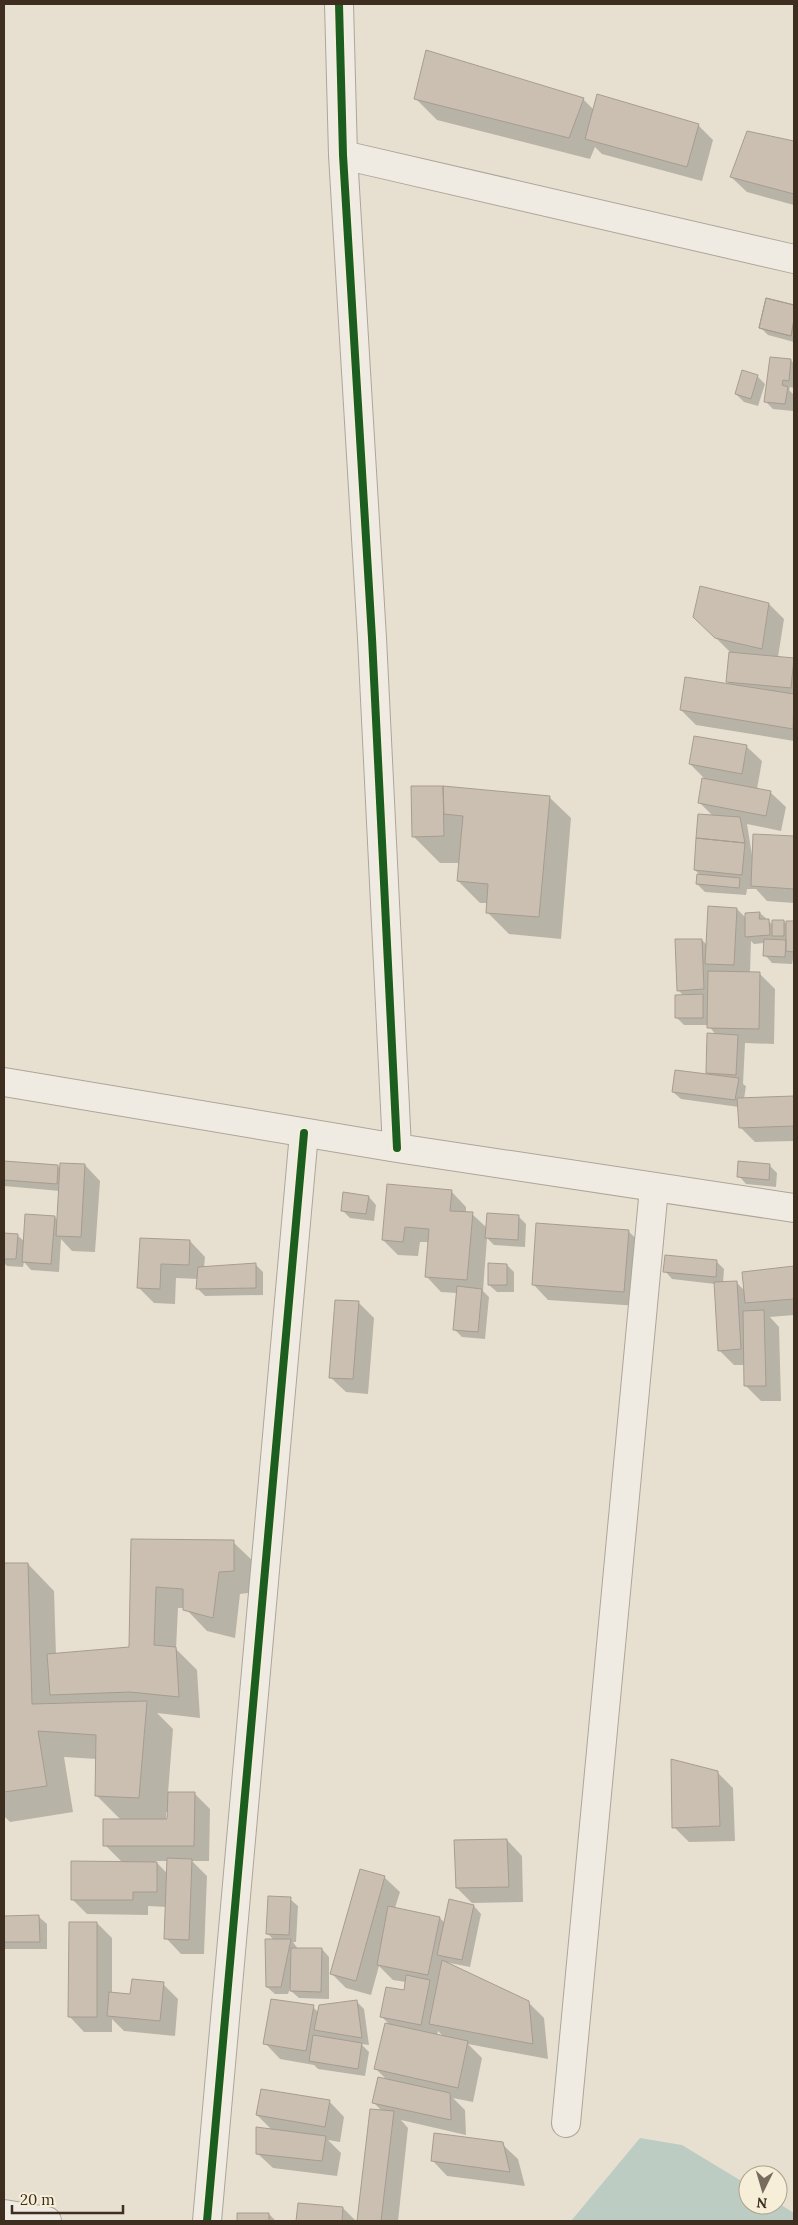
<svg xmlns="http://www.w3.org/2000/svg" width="798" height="2225" font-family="Lora,serif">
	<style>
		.water { fill: #bcccc2 }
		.shadow { fill: #0003; fill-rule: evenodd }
		.building { fill: #cbbfb2; stroke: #a89c90 }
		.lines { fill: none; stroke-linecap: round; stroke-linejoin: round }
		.minor-casing { stroke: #ada599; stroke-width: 30 }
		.minor { stroke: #efebe3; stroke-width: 28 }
		.cycleway-casing { stroke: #f7eed8; stroke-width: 11 }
		.cycleway { stroke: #1b5e20; stroke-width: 8 }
	</style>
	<rect width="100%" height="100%" fill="#e7e0d1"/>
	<path class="water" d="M640,2138L682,2145L748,2185V2205H778V2203L794,2213V2221H571Z"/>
	<path class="shadow" d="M415,98L583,99L594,110L698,125L713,140L702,181L602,154L595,147L590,159L437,120Z
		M748,132L794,143V205L747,192L731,177Z
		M767,300L794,306V342L768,335L761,328Z
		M791,360L794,364V388L790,387L789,390L794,395L793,411L773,409L765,401Z
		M757,376L765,384L758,406L744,402L736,394Z
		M769,604L784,619L778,657L794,660V741L696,725L681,710L731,686L727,681L730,652L710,632Z
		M746,746L762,761L757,789L770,792L786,807L781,831L747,824L752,855L754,835L794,837V903L767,901L756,889H747L746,895L705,892L697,884L701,876L695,870L713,816L699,802L706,780L690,764Z
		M443,787L549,797L571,818L561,939L509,934L487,912L488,903H480L458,881L460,863H440L413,836L412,788Z
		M737,909L746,918V914L760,913L773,925L784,921L787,925V922H794V959H793L792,964L772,963L765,955V943L754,944L751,941L750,973H759L775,989L774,1044L745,1043L743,1084L746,1086L744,1099L794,1098V1141L755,1142L740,1127L739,1107L681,1099L673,1092L707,1075L708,1035H716L708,1025H684L676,1017L684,996L678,990L702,940L708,946Z
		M4,1163L58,1166L61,1170L85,1165L100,1181L95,1252L72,1251L61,1239L59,1272L31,1270L24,1262L23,1267L7,1266L4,1263V1234L17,1235L25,1242L55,1217L58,1221L60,1191L4,1186Z
		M769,1165L777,1173L776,1187L746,1184L739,1176Z
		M451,1191L466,1207V1213L472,1214L487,1228L518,1216L526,1224L525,1247L494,1245L487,1238L483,1291L489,1297L485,1339L462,1337L454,1329L457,1293L441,1292L426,1276L429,1242H420L418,1256L398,1255L383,1240Z
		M369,1197L376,1205L374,1221L350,1218L342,1210Z
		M628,1231L644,1246L639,1306L548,1300L533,1284Z
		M141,1239L190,1241L205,1257L204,1268L255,1264L263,1272V1295L205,1296L197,1288L198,1279L176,1278L175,1304L154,1303L138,1287Z
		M717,1262L724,1269L723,1283L736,1282L745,1291L743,1273L794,1268V1315L770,1317L779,1327L781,1401H761L746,1386L745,1365H734L719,1350L715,1284L672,1279L665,1271Z
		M507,1265L514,1272V1292H497L489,1285Z
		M358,1302L374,1318L368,1394L346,1392L330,1377Z
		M133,1540L233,1542L255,1563L256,1592L240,1594L235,1638L207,1631L185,1608H178L176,1649L197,1670L200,1718L157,1713L173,1729L168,1793H194L210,1809L209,1861H192L207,1876L204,1954H181L166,1938L167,1907L148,1906V1915L87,1914L72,1899L122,1862L105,1845L121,1820L96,1795L97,1759L64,1757L73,1812L10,1822L4,1816V1565L28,1564L54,1591L56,1655L130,1648ZM166,1812H168V1820H166ZM155,1861H168V1874Z
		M717,1772L733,1788L735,1841L689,1842L674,1827Z
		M507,1840L522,1856L523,1902L472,1903L457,1888Z
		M384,1877L400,1892L395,1908L440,1918L445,1923L474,1906L481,1914L470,1967L445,1962L528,2002L544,2018L548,2059L468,2044L482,2058L473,2102L453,2098L465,2110L466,2135L401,2120L408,2128L398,2221H358L371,2110L382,2111L373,2102L387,2080L376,2069L390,2025L381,2016L405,1992L406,1982L393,1980L379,1966L371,1995L346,1988L331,1973ZM438,2031L444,2037L437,2036Z
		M290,1899L298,1906L296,1942H293L298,1949H322L329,1957V1999L299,1998L291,1991V1985L288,1994H275L267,1987L274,1940L268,1934Z
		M4,1917H39L47,1924V1949H4Z
		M97,1923L112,1938V1993L132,1995L163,1984L178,1999L175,2036L124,2031L112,2019V2032H84L69,2016Z
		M356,2001L364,2009L369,2045L361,2044L369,2052L365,2076L318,2069L314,2065L280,2059L265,2043L313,2007L319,2013Z
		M329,2101L344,2117L340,2142L328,2140L341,2153L337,2176L273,2168L257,2153L273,2131L257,2115Z
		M502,2144L518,2159L525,2186L447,2176L432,2160Z
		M299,2204L343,2208L356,2221H298Z
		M238,2214H269L276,2221H238Z"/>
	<path class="building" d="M426,50L584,98L569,138L414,99Z
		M597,94L699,124L687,167L585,139Z
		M747,131L794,141V194L730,177Z
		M766,298L794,305V320L791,336L759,328Z
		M766,298L794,305V320L791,336L759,328Z
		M770,357L791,359L789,381L783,380L782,385L788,387L785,404L764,402Z
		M742,370L758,375L751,399L735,394Z
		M700,586L769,603L762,649L715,638L693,617Z
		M729,652L794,658L791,688L726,682Z
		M685,677L794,694L793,729L680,710Z
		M694,736L747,745L742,774L689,764Z
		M702,778L771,791L766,816L698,803Z
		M411,786H443L444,836L412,837Z
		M443,786L550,796L539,917L486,913L488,884L457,881L463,816L444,814Z
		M698,814L740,817L745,843L696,838Z
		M753,834L794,836V889L751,886Z
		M696,838L745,843L742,875L694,870Z
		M697,874L740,878L739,888L696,884Z
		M708,906L737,908L734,965L705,964Z
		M760,912L759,919H769L770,935L745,937V913Z
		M772,920H784V936H772Z
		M786,921H794V952L786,951Z
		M675,939H702L704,989L677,991Z
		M764,939L786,940L785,957L763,956Z
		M708,971L760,972L759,1029L707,1028Z
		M703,994V1018H675V995Z
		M707,1033L738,1035L736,1075L706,1073Z
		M675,1070L739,1078L735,1100L672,1092Z
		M794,1096V1126L739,1128L737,1098Z
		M4,1161L58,1165L57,1184L4,1180Z
		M738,1161L770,1164L769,1180L737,1177Z
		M60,1163L85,1164L81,1237L56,1236Z
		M387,1184L452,1190L450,1211L473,1212L467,1280L425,1277L429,1229L405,1227L403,1242L382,1240Z
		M343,1192L369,1196L366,1214L341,1211Z
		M487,1213L519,1215L518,1240L485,1238Z
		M25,1214L55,1216L51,1264L22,1262Z
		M536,1223L629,1230L624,1292L532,1285Z
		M4,1233L18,1234L16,1259H4Z
		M140,1238L190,1240L189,1265L161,1264L160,1289L137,1288Z
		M665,1255L717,1260L716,1277L663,1272Z
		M256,1263V1288L196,1289L198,1267Z
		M488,1263L507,1264V1285H488Z
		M794,1266V1299L745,1303L742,1272Z
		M737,1281L741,1349L718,1351L714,1282Z
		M457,1286L482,1289L478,1332L453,1330Z
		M335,1300L359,1301L353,1379L329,1378Z
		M764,1310L766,1386H744L743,1311Z
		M131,1539L234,1540V1571L219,1572L213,1618L183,1610V1589L156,1587L154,1645L176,1647L179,1697L130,1692L50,1695L47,1654L129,1647Z
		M4,1563H28L32,1704L147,1701L139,1798L95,1796L96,1735L38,1731L47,1786L4,1792Z
		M671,1759L718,1771L720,1826L672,1828Z
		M168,1792H195L194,1846H103V1819H167Z
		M507,1839L509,1887L456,1888L454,1840Z
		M167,1858L192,1859L189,1940L164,1939Z
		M71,1861L157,1862V1892H133V1900H71Z
		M360,1869L385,1876L356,1981L330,1974Z
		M268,1896L291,1897L289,1935L266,1934Z
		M449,1899L474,1905L462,1960L437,1955Z
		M388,1906L440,1917L428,1975L377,1965Z
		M39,1915L40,1942H4V1916Z
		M69,1922H97V2017H68Z
		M265,1939H291L281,1987H266Z
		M291,1948H322L321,1992L290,1991Z
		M442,1960L529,2001L533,2044L429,2024Z
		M406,1975L430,1980L421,2025L380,2017L386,1987L404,1990Z
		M132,1979L164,1982L160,2021L107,2016L109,1992L130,1994Z
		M271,1999L314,2005L306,2051L263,2044Z
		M357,2000L362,2038L314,2030L319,2005Z
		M385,2023L468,2041L458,2088L374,2069Z
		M313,2035L362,2043L358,2069L309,2061Z
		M378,2077L450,2093L451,2120L372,2103Z
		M261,2089L330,2100L325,2127L256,2115Z
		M370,2109L394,2111L381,2221H357Z
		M256,2127L326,2136L322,2161L256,2154Z
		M434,2133L503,2142L510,2172L431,2161Z
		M298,2203L343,2207L342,2221H296Z
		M237,2213H269V2221H237Z"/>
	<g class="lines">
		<defs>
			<path id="minor" d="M339,4L343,155L372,638L397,1148
				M343,155L794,259
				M4,1082L397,1148L794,1208
				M566,2123L654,1188
				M4,2214L47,2221
				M207,2221L304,1133"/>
		</defs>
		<use href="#minor" class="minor-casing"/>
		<use href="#minor" class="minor"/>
		<defs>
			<path id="cycleway" d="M339,4L343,155L372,638L397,1148
				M207,2221L304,1133"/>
		</defs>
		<use href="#cycleway" class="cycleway-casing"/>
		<use href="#cycleway" class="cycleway"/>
	</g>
	<rect width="798" height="2225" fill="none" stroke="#3d2e20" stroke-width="10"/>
	<g transform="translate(763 2190) rotate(185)"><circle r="24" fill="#f7eed8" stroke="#ada18e"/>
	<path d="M0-4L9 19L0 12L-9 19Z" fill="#786c5e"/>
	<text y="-8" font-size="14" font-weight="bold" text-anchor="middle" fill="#3d2e20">N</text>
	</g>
	<path d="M12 2205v8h111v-8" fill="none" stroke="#3d2e20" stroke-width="2.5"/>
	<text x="20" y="2205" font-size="15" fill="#3d2e20" stroke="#f7eed8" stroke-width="4" paint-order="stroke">20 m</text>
</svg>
